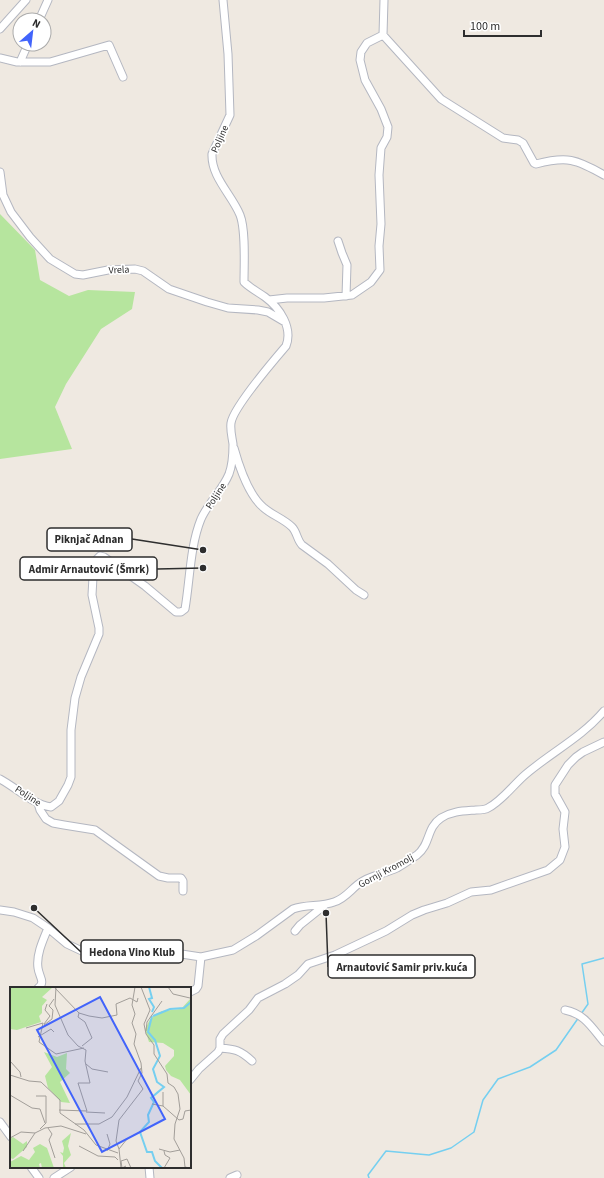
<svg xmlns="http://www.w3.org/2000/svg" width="604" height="1178" font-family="'Source Sans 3',sans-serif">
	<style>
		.green { fill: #b6e59e }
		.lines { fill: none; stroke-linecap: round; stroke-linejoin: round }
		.stream { stroke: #75cff0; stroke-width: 1.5 }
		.minor-casing { stroke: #b4b7c1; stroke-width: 9 }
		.minor { stroke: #fff; stroke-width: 7 }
		.labels { text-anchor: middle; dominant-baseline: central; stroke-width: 3.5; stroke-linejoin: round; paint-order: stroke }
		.street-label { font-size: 10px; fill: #2e2e2e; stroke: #fff }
		.inset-river { fill: none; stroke: #75cff0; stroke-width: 2 }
		.inset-road { fill: none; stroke: #a29e99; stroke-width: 1 }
		.view { fill: #4264fb; fill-opacity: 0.15; stroke: #4264fb; stroke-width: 2 }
		.inset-edge { fill: none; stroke: #2e2e2e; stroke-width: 2 }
		.leader { fill: none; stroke: #2e2e2e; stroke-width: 1.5 }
		.callout-dot { fill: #2e2e2e; stroke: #fff; stroke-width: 1.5 }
		.callout { fill: #fff; stroke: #2e2e2e; stroke-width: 1.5 }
		.callout-label { font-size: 11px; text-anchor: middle; font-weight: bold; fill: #2e2e2e }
	</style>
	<rect width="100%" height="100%" fill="#efe9e1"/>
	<path class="green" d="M0,214L35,250L40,280L69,296L88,290L135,292L132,309L101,329L66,384L55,407L72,449L0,459Z"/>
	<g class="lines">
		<path class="stream" d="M581,1014L588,1004L582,964L604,958
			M369,1178L368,1175L386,1151L429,1155L451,1148L474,1132L483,1100L498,1079L530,1067L556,1050L579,1017"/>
		<defs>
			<path id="minor" d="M384,0L383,35L441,99L503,138L518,140L523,143L534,163L536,164C567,156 576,159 604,175
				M39,20L48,0
				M0,29L26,0
				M0,58L17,62H50L109,45L123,77
				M20,62L28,44
				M0,172L3,195L11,212L30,237L50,259L75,274L83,275L108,270L135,269L143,271L169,289L207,302L228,308L258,310L268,312L285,322
				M338,241L342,253L347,265L346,296
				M269,300L287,298H324L352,295L371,282L380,270L379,246L381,224L379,175L381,148L387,137L388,127L381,109L365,80L360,60L361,52L367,43L383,35
				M234,448C239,466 249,496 264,508C272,515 284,519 292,527C297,532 297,540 302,545L328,564L356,590L364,595
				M0,779C17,788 32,804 51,807L59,801L68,785L71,777V730L75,698L81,677L99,634V628L92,595L93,577L97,559L100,556L104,557L145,586L176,612H181L185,609C190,580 190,546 201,519C208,503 222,491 229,474C232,466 233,453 233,444C232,437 230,430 231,423C233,408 274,360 286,346C293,328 280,308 265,297C258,292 250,288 244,282C244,265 246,230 240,215C232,195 211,177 212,154L230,115L228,54L223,0
				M38,803L40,810L46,819L53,823L64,825L95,830L159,876L168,878H181L183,881V891
				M0,910L14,912L33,918L48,928L67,944L84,952L103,957L147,956L175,953L201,957L233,950L256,936L293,909C306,904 321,907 334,902C347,898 352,887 363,881C374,875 386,873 397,868C404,864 411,859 417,855C431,844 426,828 441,818C452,811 464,811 476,810C480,810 485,810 488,808C502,801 514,784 526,774C552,752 582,737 604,711
				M295,931L300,925L325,905
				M38,988C46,982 39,977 38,968C36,955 43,940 48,928
				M190,992L196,989L198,986L201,957
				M565,1010C585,1014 592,1028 604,1042
				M220,1048C235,1049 240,1050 252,1061
				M190,1080L199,1069L218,1052L220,1048V1039L223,1034L249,1010L258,998L285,984L298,975L308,964L335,955L386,931L412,915L424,910L447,903L471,892L491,890L548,870L560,860L565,847L563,829L565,812L555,794V785L568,765L576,757L583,752L604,742
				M0,1122L11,1137
				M31,1167L39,1178
				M149,1167L150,1178
				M54,1178L71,1167
				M230,1178L237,1175"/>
		</defs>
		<use href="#minor" class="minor-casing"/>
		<use href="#minor" class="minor"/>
	</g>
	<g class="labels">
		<g class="street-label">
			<text transform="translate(220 139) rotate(-66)">Poljine</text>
			<text transform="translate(119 270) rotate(-3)">Vrela</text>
			<text transform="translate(216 496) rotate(-57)">Poljine</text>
			<text transform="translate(28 796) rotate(33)">Poljine</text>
			<text transform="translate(386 871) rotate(-28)">Gornji Kromolj</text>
		</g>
	</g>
	<g transform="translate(10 987)">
		<rect width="181" height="181" fill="#efe9e1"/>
		<path d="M0,0H43L32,10L37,13L32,19V26L29,29L31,35L7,43L0,42ZM181,11V108L170,93L161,89L156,83L155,79L164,69V63L153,56L139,55L135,43L139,34L146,27L152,24L171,22ZM34,65L47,70L57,66L56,82L60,86L50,95L60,116L51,115L38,101L35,89L42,80ZM61,146L58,159L61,168L54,176L56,181H53V169L50,165L53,166L54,161L52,154ZM3,150L13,157L17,154V160L3,172L0,171V152ZM30,157L37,161L44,181H32L31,176L29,177L30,181H0V175L11,169L19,173L25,165L23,161Z" fill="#b6e59e"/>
		<path class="inset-river" d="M139,0L142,11L139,12L144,20L142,25M142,29L138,45L145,53L150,69L143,82L147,95L154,100L141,111L144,115L138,128L139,135L130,145L137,165H142L145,174L152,181M143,29L160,22L174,21L181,15"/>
		<path class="inset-road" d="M44,0L69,26L79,29L92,31L107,28L106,17L120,11L127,15L128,11M46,0L45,18L58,48L68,59L76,63L75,74L80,96H68L77,124L49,123M131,0L140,23L134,37L136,47L144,58V67L157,87L158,96L164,100L168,107L170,122L165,137L164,152L174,171L175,180L179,181M158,0L163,7L180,11M69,26L68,30L75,35L82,51L72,59M34,37L40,29L35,23L37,17M34,38L42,32L43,23L39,19L44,12M16,41L33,36L29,55L46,67L74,61M136,44L137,35L152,14M28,50L41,42L44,45M0,74L10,85L11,90M76,77L82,82L98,85M0,88L19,94L31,95L50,113V126L74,143L86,158L108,166M153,105V119M0,108L22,121L30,122L35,136M26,109H36V136L30,142M142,117L153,119L169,133L173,132L175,124L181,123M76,125L95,126M65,137H89L102,130L117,110L131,81M38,141L42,147L39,153L45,171M97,147L100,157L97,164M0,151L11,145L25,146L35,141L51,139L76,147M69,159L88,169L105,170L108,173M109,162L106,154L109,133L133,102L128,94L132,86L131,76L124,57L126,47L122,36L125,27L122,18L125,0M149,162L160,165L170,163M13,164L25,146M154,164L155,168L160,171L154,181M116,179L112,181L111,174L117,172L121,181M111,181L109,162L117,152"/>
		<path class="view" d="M90,10L155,132L92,165L27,43Z"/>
		<rect width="181" height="181" class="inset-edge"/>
	</g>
	<path class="leader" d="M203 550L132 539M203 568L157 569M34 908L81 952M326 913L328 967"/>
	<g class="callout-dot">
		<circle cx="203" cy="550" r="4"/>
		<circle cx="203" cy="568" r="4"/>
		<circle cx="34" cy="908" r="4"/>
		<circle cx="326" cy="913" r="4"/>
	</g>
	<g class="callout">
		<rect x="47" y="528" width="85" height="23" rx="4"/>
		<rect x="20" y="557" width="137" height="23" rx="4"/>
		<rect x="81" y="940" width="102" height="23" rx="4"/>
		<rect x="328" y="955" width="147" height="23" rx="4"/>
	</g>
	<g class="callout-label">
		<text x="89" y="543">Piknjač Adnan</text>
		<text x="89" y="573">Admir Arnautović (Šmrk)</text>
		<text x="132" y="956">Hedona Vino Klub</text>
		<text x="402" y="971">Arnautović Samir priv.kuća</text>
	</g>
	<g transform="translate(32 32) rotate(28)"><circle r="19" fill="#ffffff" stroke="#ababab"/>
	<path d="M0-3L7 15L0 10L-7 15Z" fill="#4264fb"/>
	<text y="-6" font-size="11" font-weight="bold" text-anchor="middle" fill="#2e2e2e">N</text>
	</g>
	<path d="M464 30v6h77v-6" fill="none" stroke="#2e2e2e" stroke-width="2"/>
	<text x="470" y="30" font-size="12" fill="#2e2e2e" stroke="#ffffff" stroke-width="3" paint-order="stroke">100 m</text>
</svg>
